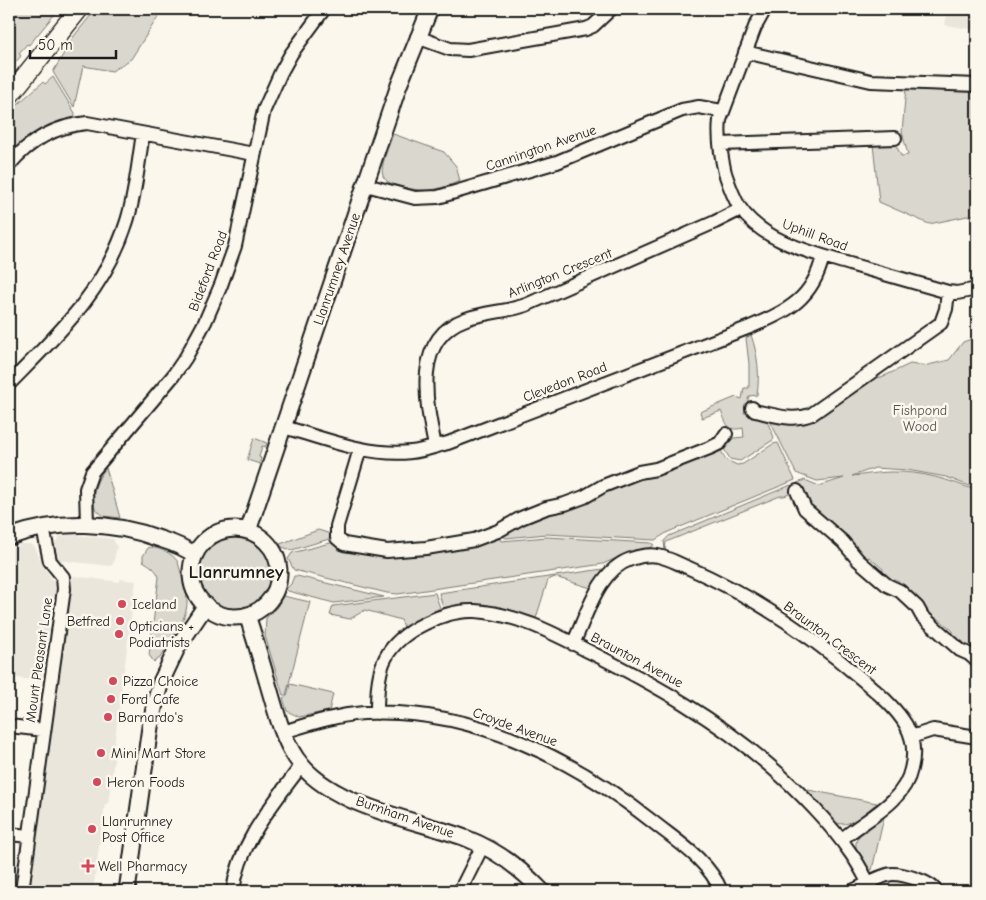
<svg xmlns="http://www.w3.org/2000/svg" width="986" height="900" font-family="'Comic Neue',sans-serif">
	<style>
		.built { fill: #eae6dc }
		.green { fill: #dad7ce; stroke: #7b7a75 }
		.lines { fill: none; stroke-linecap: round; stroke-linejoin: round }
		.minor-casing { stroke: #1c1c1c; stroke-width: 16 }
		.tertiary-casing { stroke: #1c1c1c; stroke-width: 19 }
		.secondary-casing { stroke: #1c1c1c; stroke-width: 21 }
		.minor { stroke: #fbf7ec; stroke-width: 12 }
		.tertiary { stroke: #fbf7ec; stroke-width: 15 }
		.secondary { stroke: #fbf7ec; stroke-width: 18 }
		.poi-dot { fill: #d1495b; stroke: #fbf7ec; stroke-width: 2 }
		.labels { text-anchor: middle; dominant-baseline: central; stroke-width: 5; stroke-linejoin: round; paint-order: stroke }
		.street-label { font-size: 14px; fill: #1c1c1c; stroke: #fbf7ec }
		.park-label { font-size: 14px; fill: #555451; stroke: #fbf7ec }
		.poi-label { font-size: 14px; fill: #1c1c1c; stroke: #fbf7ec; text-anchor: start }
		.district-label { font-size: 19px; font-weight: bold; fill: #1c1c1c; stroke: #fbf7ec }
	</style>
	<rect width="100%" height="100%" fill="#fbf7ec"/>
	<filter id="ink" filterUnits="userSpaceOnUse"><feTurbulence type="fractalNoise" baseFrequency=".02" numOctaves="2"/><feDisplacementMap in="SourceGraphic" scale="10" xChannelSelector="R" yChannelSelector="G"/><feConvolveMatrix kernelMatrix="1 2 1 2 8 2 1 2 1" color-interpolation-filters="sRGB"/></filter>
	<g filter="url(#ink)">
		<path class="built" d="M948,9H977V30L945,25Z
			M77,535L113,539L117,547L113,564L110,566L57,560L55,557V543L60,536Z
			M22,544H30L35,547L43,566L56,585L41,681L9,677V549Z
			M73,576L120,582V579L136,581L116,731L114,745L116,746L108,804H105L93,891H30Z"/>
		<path class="green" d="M18,9H59L29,45L27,44L19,53L21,56L9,70V21Z
			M96,9H163L131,59L112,71L83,66L74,107L53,72L74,36Z
			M53,77L75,113L74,120L9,158V115L19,103L43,82L45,84Z
			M906,88L977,89V214L929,224L879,202L873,144L894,143L898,149L901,156L908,155L902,132Z
			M393,134L444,152L456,166L460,181C450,185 440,189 430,190C419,191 387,187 383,176C379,167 390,144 393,134Z
			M751,335C758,355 760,374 757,395L749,396L744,413L765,417L774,437L773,440L740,461L730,459L723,447L734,438L744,437L743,428C727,432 727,424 721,411L702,418L700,412L736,397L742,399L744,388H749V364L746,338Z
			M977,337V489L946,477L907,470L875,468L852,476C865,475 878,472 891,472C922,471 949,480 977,491V655L962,641L956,642L953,638V631L939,619L932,620L929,618V613L891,578L886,579L882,576L883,569L869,557L863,558L859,554V550L809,506L797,485V483L805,480L819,486L844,478L817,481L796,473L769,419L794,422L871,378L882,377L910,364L924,366L949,360L963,342Z
			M254,438L267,443L265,447L262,446L259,457L261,458L260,464L247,460Z
			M778,443L795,480L668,532L655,540L546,534L506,538L504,537L502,533L523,521L526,524L545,516L546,512H555L603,493L605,489L610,487L614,489L633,482L634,478L640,476L644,478L720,449L726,460L737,465L743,464L773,444Z
			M106,468L120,518L104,516L95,509C91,493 96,480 106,468Z
			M791,485L795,492L784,496H780L666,542L665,550L664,541L669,536Z
			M318,530L331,534V536L329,539L292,550L282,547L280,544Z
			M497,535L501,541L547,537L651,543L654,545L650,548L635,550L603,564L398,594L387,593L294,570L288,559L292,553L330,543L431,553L452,550L455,546Z
			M199 574a36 36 0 1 1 72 0a36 36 0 1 1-72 0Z
			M151,547C163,550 171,552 178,562C181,575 187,588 187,601C188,619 169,643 160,658L154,662L149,655L159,577C156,569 151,566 143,561V556L148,548Z
			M603,569V571L591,588L555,577L548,580L536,618C505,607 474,599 443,608L439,593Z
			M294,576H297L384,597L334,603L288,591L286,589L291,584Z
			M435,593L440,608L404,627L401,620L365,610L350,619L330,615L333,606Z
			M283,596L310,602L286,695H283L265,636L266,618L277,607Z
			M290,684L333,694L329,711L299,717L287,711L283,698L287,696Z
			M803,789L877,803C864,813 849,831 832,821Z
			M884,817L872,870L868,869C844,838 859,835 884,817Z
			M895,878L921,887L922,891H880L884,882Z"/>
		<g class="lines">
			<defs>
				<path id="minor" d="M765,9L755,27L720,120C718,137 721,156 725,173C729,185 733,197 740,208C764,243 815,253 853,265C885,274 916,283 948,292L957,293L977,289
					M417,37L450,49L468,50L586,29L593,26L611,9
					M745,52L871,81L977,85
					M721,144L895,138
					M9,165C29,141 55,126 87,123L254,154
					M366,185L415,198L438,197L557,162L682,110L699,107L722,111
					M9,384C59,333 105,291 127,221C136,192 138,163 143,134
					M752,408L755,411C774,415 793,422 812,414L941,323L946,309L948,292
					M284,427C322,438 370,457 411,452C423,451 436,446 448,443L750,327C788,311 813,299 823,256
					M435,446C426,403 412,338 466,319C485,312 506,312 526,305L715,222L741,209
					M360,449L337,526V538L344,544L387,551L426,548L474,540L498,531L521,518L546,508L565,504L584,497L603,486L639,472L656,469L712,447L720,443L726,434
					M797,491L805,509L843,542L858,560L887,585L900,591L917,607L922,616L960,650L969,654L977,661
					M87,524L86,489L92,472L173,376L186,357L205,322L221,285L235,246L264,110L281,72L291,54L324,9
					M573,644C587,615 598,570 631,559C640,556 649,554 658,556C669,558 679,564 689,568C753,596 812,636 864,681C879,694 896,708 906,725C913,738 915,754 911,769C904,803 865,819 841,840
					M377,713C377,673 380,648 418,627C436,617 454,610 475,611C518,614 555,634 592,653C656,685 716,719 770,766C798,790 831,824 852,855C860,866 866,879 873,891
					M9,726L44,730
					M283,732C309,724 336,715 364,713C471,707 572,758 653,822C678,842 709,861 721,891
					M911,737L933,730L977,737
					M9,834L29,836
					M22,891L64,589L63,577L50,561L43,528
					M233,891C239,843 273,804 301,766
					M460,891L482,847
					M852,891C862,887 882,874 893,874C904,874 931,882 936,891"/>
				<path id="tertiary" d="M191 573a44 44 0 1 1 88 0a44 44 0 1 1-88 0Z
					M248,531L399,85L430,9
					M9,537C57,519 112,521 160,539C173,543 184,547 195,555
					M247,615C256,642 264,670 272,698C278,719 284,740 296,758C329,807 416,819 468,839C496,850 522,870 542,891
					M127,891L150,727L157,695L161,682L177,648L206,605"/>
				<path id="secondary" d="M9,96L79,9"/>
			</defs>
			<use href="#minor" class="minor-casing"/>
			<use href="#tertiary" class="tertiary-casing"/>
			<use href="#secondary" class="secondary-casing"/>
			<use href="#minor" class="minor"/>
			<use href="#tertiary" class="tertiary"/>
			<use href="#secondary" class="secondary"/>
		</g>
	</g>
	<g class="poi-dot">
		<circle cx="122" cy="604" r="5"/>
		<circle cx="120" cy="621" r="5"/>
		<circle cx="119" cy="634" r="5"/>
		<circle cx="113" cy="681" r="5"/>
		<circle cx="111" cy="699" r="5"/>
		<circle cx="108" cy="717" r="5"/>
		<circle cx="101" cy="753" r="5"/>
		<circle cx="97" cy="782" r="5"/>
		<circle cx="92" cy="829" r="5"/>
		<path d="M85.5 858.5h5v5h5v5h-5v5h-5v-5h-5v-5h5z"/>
	</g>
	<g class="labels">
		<g class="street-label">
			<text transform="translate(541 148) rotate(-19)">Cannington Avenue</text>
			<text transform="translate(815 235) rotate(20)">Uphill Road</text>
			<text transform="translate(337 269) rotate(-71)">Llanrumney Avenue</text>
			<text transform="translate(208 271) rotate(-69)">Bideford Road</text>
			<text transform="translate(560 273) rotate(-22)">Arlington Crescent</text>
			<text transform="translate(565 382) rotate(-21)">Clevedon Road</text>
			<text transform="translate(830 638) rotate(37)">Braunton Crescent</text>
			<text transform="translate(39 660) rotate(-82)">Mount Pleasant Lane</text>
			<text transform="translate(637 660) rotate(28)">Braunton Avenue</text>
			<text transform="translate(515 727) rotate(20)">Croyde Avenue</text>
			<text transform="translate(405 817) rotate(19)">Burnham Avenue</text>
		</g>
		<g class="park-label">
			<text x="920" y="410">Fishpond<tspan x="920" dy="16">Wood</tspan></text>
		</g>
		<g class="poi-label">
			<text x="132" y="604">Iceland</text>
			<text x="110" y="621" text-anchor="end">Betfred</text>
			<text x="129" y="626">Opticians +<tspan x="129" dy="16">Podiatrists</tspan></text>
			<text x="123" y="681">Pizza Choice</text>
			<text x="121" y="699">Ford Cafe</text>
			<text x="118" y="717">Barnardo's</text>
			<text x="111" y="753">Mini Mart Store</text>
			<text x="107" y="782">Heron Foods</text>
			<text x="102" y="821">Llanrumney<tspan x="102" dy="16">Post Office</tspan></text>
			<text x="98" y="866">Well Pharmacy</text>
		</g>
		<g class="district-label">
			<text x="236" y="572">Llanrumney</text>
		</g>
	</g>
	<rect width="986" height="900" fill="none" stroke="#fbf7ec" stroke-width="30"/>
	<rect x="15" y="15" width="956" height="870" fill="none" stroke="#1c1c1c" stroke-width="2" filter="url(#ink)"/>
	<path d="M30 50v8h86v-8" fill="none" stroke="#1c1c1c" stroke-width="2.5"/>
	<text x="38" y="50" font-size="15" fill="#1c1c1c" stroke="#fbf7ec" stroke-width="4" paint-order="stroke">50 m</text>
</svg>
